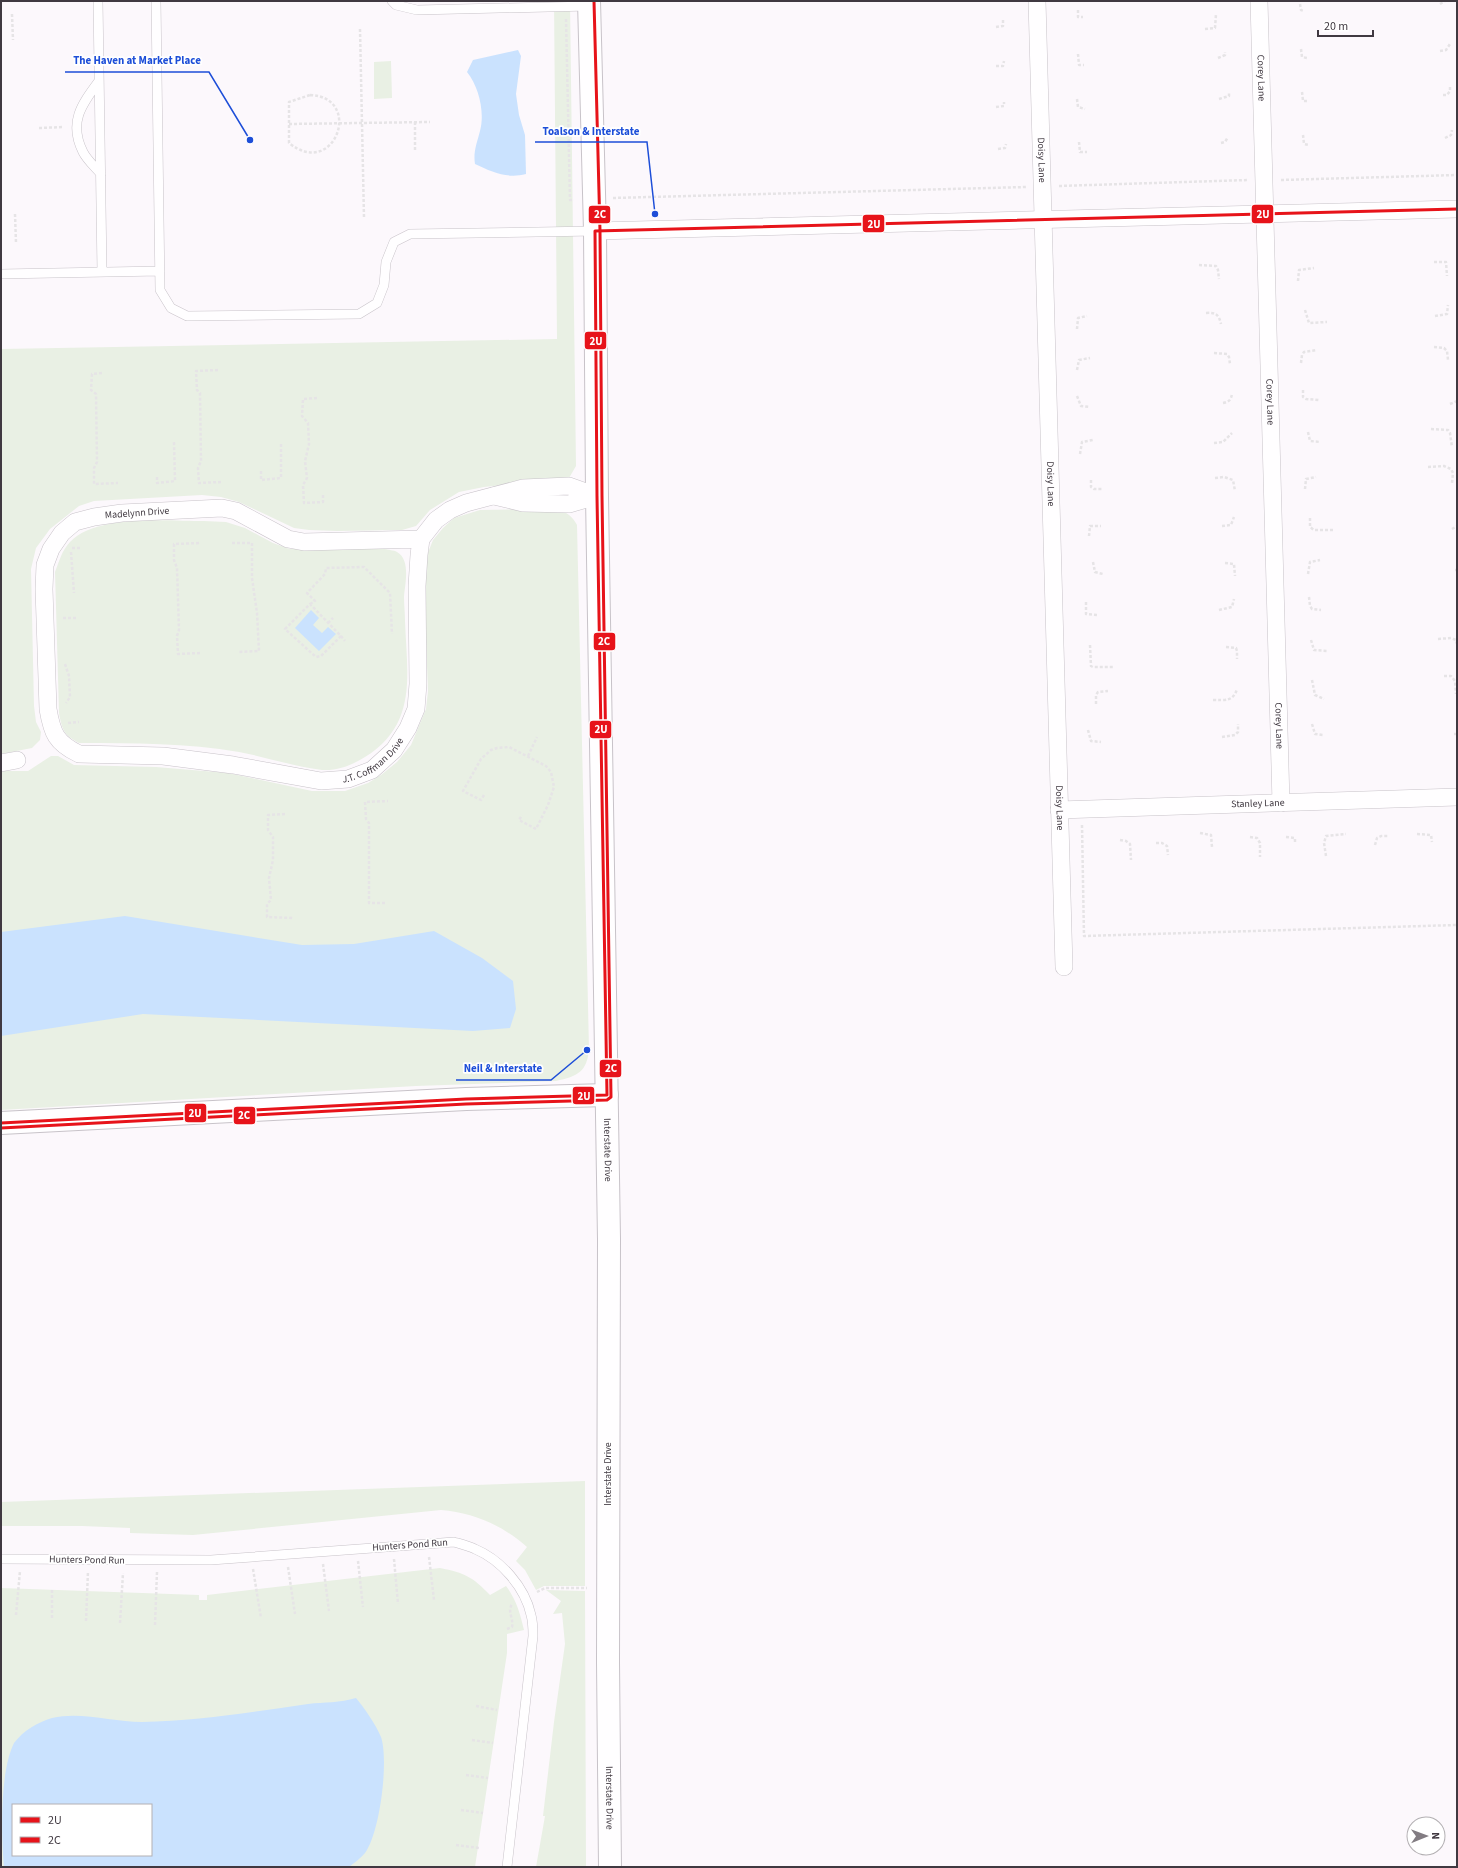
<svg xmlns="http://www.w3.org/2000/svg" width="1458" height="1868" font-family="'Source Sans 3',sans-serif">
	<style>
		.green { fill: #e9f0e4; fill-rule: evenodd }
		.water { fill: #cae2fe; fill-rule: evenodd }
		.lines { fill: none; stroke-linecap: round; stroke-linejoin: round }
		.lane-casing { stroke: #c8c3c9; stroke-width: 10 }
		.street-casing { stroke: #c8c3c9; stroke-width: 18 }
		.secondary-casing { stroke: #c8c3c9; stroke-width: 24 }
		.path { stroke: #e6e4e6; stroke-width: 2.5; stroke-dasharray: 3 2; stroke-linecap: butt }
		.lane { stroke: #fffeff; stroke-width: 9 }
		.street { stroke: #fffeff; stroke-width: 17 }
		.secondary { stroke: #fffeff; stroke-width: 22 }
		.bus-1-casing { stroke: #fff; stroke-width: 6 }
		.bus-2-casing { stroke: #fff; stroke-width: 6 }
		.bus-1 { stroke: #e7131a; stroke-width: 3 }
		.bus-2 { stroke: #e7131a; stroke-width: 3 }
		.labels { text-anchor: middle; dominant-baseline: central; stroke-width: 3.5; stroke-linejoin: round; paint-order: stroke }
		.street-label { font-size: 10px; fill: #403941; stroke: #fff }
		.leader { fill: none; stroke: #1d4ed8; stroke-width: 1.5 }
		.callout-dot { fill: #1d4ed8; stroke: #fff; stroke-width: 1.5 }
		.callout-label { font-size: 11px; text-anchor: middle; font-weight: bold; fill: #1d4ed8; stroke: #fff; stroke-width: 3.5; stroke-linejoin: round; paint-order: stroke }
		.line-badge { stroke: #fff; stroke-width: 1.5 }
		.badge-label { font-size: 11px; text-anchor: middle; font-weight: bold; fill: #fff }
	</style>
	<rect width="100%" height="100%" fill="#fcf8fc"/>
	<path class="green" d="M554,1H570L576,466L569,478L484,487L459,492L430,510L416,526L402,530L337,531L309,530L294,528L239,502L221,497L202,495L94,501L79,506L50,529L36,548L31,569L34,706L36,722L41,732L40,740L32,748L1,754V349L557,339Z
		M391,61L392,98L374,99V62Z
		M535,509C553,511 567,506 577,525L589,1049C587,1072 578,1076 556,1081L416,1086L1,1110V771H28L51,756H58L74,765L156,767L228,773L312,791H345L368,783L381,775L397,762L411,745L426,709L428,691L424,590L427,555L433,540L443,528L454,518L480,510Z
		M204,521L226,522L245,528L273,543L290,549H385C388,550 394,550 397,552C411,560 405,584 404,597C404,605 405,613 405,621C407,675 418,724 365,757C352,765 338,771 322,770C296,767 266,757 239,752C187,743 133,743 79,743C64,735 62,730 59,713L55,572C59,562 62,550 70,542C96,514 167,521 204,521Z
		M585,1481V1586H544L536,1590L525,1570L516,1561L527,1547C502,1525 474,1513 441,1510L193,1535L130,1533V1528L82,1526H1V1502Z
		M440,1568C465,1573 473,1577 490,1595L506,1586C516,1599 520,1613 524,1630L507,1634V1653L475,1867H1V1588L199,1595V1600H207V1595ZM13,1805H151V1855H13Z
		M546,1590L585,1591L586,1867H536L545,1816H543L554,1722L565,1644L562,1613L553,1614L561,1601Z"/>
	<path class="water" d="M518,50L521,56L516,94L519,115L525,135L526,174C507,179 492,172 475,164C473,152 477,143 480,131C485,112 479,87 467,72L473,60Z
		M311,610L319,618L313,625L322,633L328,627L336,634L319,651L295,628Z
		M125,916L302,945L354,944L434,931L482,958L513,981L516,1009L510,1028L473,1031L143,1014L1,1036V932Z
		M356,1698C365,1709 375,1723 381,1737C389,1760 380,1833 365,1853C361,1858 354,1863 349,1867H4C1,1833 0,1771 14,1743C23,1731 38,1722 52,1718C81,1711 113,1722 142,1722C198,1721 253,1712 308,1704C324,1702 340,1703 356,1698ZM13,1805H151V1855H13Z"/>
	<g class="lines">
		<defs>
			<path id="lane" d="M98,1L102,272
				M156,1L160,290L171,308L187,316L359,314L377,303L384,285L386,262L394,242L410,234L595,231
				M392,1L396,5L417,10L589,6
				M99,81C82,104 68,122 83,152C87,160 95,167 101,174
				M1,274L160,271
				M1,1559L211,1560L454,1542C461,1544 469,1546 475,1549C501,1560 525,1587 531,1615C533,1622 533,1629 533,1636L507,1867"/>
			<g id="street">
				<path id="s1" d="M1037,1L1064,967"/>
				<path id="s2" d="M1259,1L1281,803"/>
				<path d="M595,231L1457,209"/>
				<path d="M494,496L523,503L569,504L597,496"/>
				<path id="s3" d="M421,539L304,542L288,539L236,511L222,508L122,513L94,517L75,522L62,533L51,549L45,565L44,589L48,709C52,733 56,743 79,754L163,756L233,765L321,781L348,779L372,770L394,750L408,728L416,709L418,684L417,586L419,555L421,539L436,520L450,510L466,503L523,488L569,486L597,496"/>
				<path d="M1,763L17,760"/>
				<path id="s4" d="M1059,810L1457,797"/>
			</g>
			<g id="secondary">
				<path id="s5" d="M589,1L595,231L597,496L609,1239L608,1662L610,1867"/>
				<path d="M1,1123L466,1099L607,1095"/>
			</g>
		</defs>
		<use href="#lane" class="lane-casing"/>
		<use href="#street" class="street-casing"/>
		<use href="#secondary" class="secondary-casing"/>
		<path class="path" d="M1300,4L1301,10L1304,11
			M1440,4L1445,1
			M1078,10V17H1083
			M12,14L13,40
			M566,19L570,200H574
			M996,27L1003,26V20
			M360,29L364,218
			M1205,29L1215,28L1216,14
			M1301,49L1302,57L1307,58
			M1440,51L1446,50L1450,44
			M1078,54L1079,65H1084
			M1218,58L1225,55V52
			M996,66H1003L1004,61
			M1302,92L1303,101H1307
			M310,95C364,97 335,180 289,143V102Z
			M1443,95H1447L1450,91V86
			M1077,99L1078,107L1085,109
			M1219,99L1229,96V93
			M996,107L1004,106V102
			M289,124L430,122
			M39,128L64,127
			M1303,135L1304,144L1309,145
			M1445,138L1451,135L1452,130
			M1079,142L1080,152H1087
			M1221,143L1225,142L1228,137
			M998,149L1005,148L1006,144
			M415,150V122
			M1281,180L1457,175
			M1059,186L1248,180
			M613,198L1026,187
			M15,214L16,243
			M1434,262H1446L1447,276
			M1199,265L1216,266L1218,270L1219,279
			M1298,281L1299,270L1314,268
			M1305,310L1309,323L1327,322
			M1206,313C1216,312 1219,315 1221,324
			M1435,316L1447,314L1448,305
			M1077,329L1078,318L1087,316
			M1434,347L1444,348L1447,351L1448,360
			M1214,353L1227,354L1229,357L1230,364
			M1301,363L1302,355L1304,352L1317,350
			M218,370L196,371L197,390L200,393L201,461L198,468L199,483L221,482
			M1077,370L1079,360L1090,358
			M102,373L92,374L91,390L96,394L97,462L94,468V484L118,483
			M1303,390V397L1306,399L1319,400
			M1077,396L1081,406L1090,407
			M317,398L303,399L302,416L308,423L309,444L305,461L307,478L303,485L304,503L323,502V495
			M1223,403C1229,402 1231,400 1232,394
			M1450,404L1457,401
			M1431,429L1448,430L1450,433L1452,447
			M1308,432L1310,441L1320,442
			M1214,443L1223,442L1232,433
			M1080,454L1082,442L1093,440
			M1428,467L1444,466L1451,469L1453,473L1452,483
			M261,471V480L281,478V444
			M157,477V483L175,481L174,442
			M1215,478L1224,477L1233,480L1235,491
			M1091,480V487L1094,489H1102
			M1305,489L1306,479L1316,477
			M1310,518V527L1314,530H1334
			M1222,526L1231,525L1234,517
			M1452,529L1457,526
			M1089,536L1090,526H1101
			M232,543H252V578L257,613L259,651L238,652
			M72,548H80
			M71,552L74,593
			M1093,562L1095,572L1103,574
			M1225,563L1234,564L1235,576
			M1455,570H1457
			M1308,574L1310,562L1320,560
			M1309,597L1310,606L1312,609L1321,610
			M1086,602V614L1098,615
			M310,604L315,601L307,593L325,574L326,568L364,567L390,593L392,634
			M1219,610L1232,607L1234,599
			M1456,612H1457
			M63,618H76
			M328,623L333,618
			M341,636L321,656L316,657L285,629L310,604L341,636L345,641
			M1438,639L1451,638L1456,640L1457,644
			M1311,640L1314,650L1328,651
			M1090,645L1091,666L1093,667H1114
			M1226,647L1236,648L1237,651V659
			M200,653L178,654L177,636L179,630L177,568L174,560V544L201,543
			M65,664L69,676L70,697L66,703
			M1444,676H1451L1455,681L1456,694
			M1312,680L1315,695L1324,699
			M1213,700C1225,700 1233,702 1237,689
			M1096,704V695L1098,692L1108,691
			M68,723L79,722
			M1312,724L1315,734L1323,735
			M1088,730L1091,741L1101,742
			M1454,734H1457
			M1222,737L1235,735L1238,732V724
			M528,756L537,737
			M484,795L481,800L463,791L481,759L491,750L497,748L509,747L546,766L551,772L554,787L548,805L536,829L519,820L522,815
			M285,814L268,815V830L273,837V860L269,878L271,900L267,904V917L294,918
			M1082,825L1084,936L1457,925
			M1200,833L1211,835L1212,847
			M1417,834L1431,835L1432,842
			M1250,837L1257,838L1260,843V857
			M1286,837L1295,838V844
			M1120,840L1126,841L1130,844L1131,860
			M1156,843H1162L1167,846L1168,855
			M1375,845L1377,838L1381,836H1389
			M1326,856L1324,843L1326,836L1346,834
			M385,903H369V823L366,819L365,802L388,801
			M429,1557L434,1600
			M394,1559L398,1604
			M358,1561L363,1607
			M323,1564L329,1611
			M288,1567L295,1614
			M253,1569L261,1618
			M537,1592L545,1588H587
			M16,1615L20,1571
			M52,1618V1588
			M86,1621L88,1571
			M120,1623L123,1573
			M155,1625L157,1572
			M507,1629L512,1627C514,1619 507,1612 512,1604
			M476,1706L497,1710
			M472,1740L493,1743
			M466,1775L488,1778
			M461,1810L483,1813
			M456,1845L479,1848"/>
		<use href="#lane" class="lane"/>
		<use href="#street" class="street"/>
		<use href="#secondary" class="secondary"/>
		<defs>
			<path id="bus-1" d="M1,1123L466,1099L607,1095L597,496L595,231L1457,209"/>
			<path id="bus-2" d="M1,1128L466,1104L607,1100L611,1097L602,496L600,231L594,1"/>
		</defs>
		<use href="#bus-1" class="bus-1-casing"/>
		<use href="#bus-2" class="bus-2-casing"/>
		<use href="#bus-1" class="bus-1"/>
		<use href="#bus-2" class="bus-2"/>
	</g>
	<g class="labels">
		<g class="street-label">
			<text stroke="none"><textPath href="#s2" startOffset="77">Corey Lane</textPath></text>
			<text stroke="none"><textPath href="#s1" startOffset="159">Doisy Lane</textPath></text>
			<text stroke="none"><textPath href="#s2" startOffset="401">Corey Lane</textPath></text>
			<text stroke="none"><textPath href="#s1" startOffset="483">Doisy Lane</textPath></text>
			<text transform="translate(137 513) rotate(-4)">Madelynn Drive</text>
			<text stroke="none"><textPath href="#s2" startOffset="725">Corey Lane</textPath></text>
			<text stroke="none"><textPath href="#s3" startOffset="913">J.T. Coffman Drive</textPath></text>
			<text stroke="none"><textPath href="#s4" startOffset="199">Stanley Lane</textPath></text>
			<text stroke="none"><textPath href="#s1" startOffset="807">Doisy Lane</textPath></text>
			<text stroke="none"><textPath href="#s5" startOffset="1149">Interstate Drive</textPath></text>
			<text transform="translate(608 1474) rotate(-90)">Interstate Drive</text>
			<text transform="translate(410 1545) rotate(-4)">Hunters Pond Run</text>
			<text transform="translate(87 1560) rotate(1)">Hunters Pond Run</text>
			<text stroke="none"><textPath href="#s5" startOffset="1797">Interstate Drive</textPath></text>
		</g>
	</g>
	<path class="leader" d="M250 140L209 72H65M655 214L647 142H535M587 1050L551 1080H456"/>
	<g class="callout-dot">
		<circle cx="250" cy="140" r="4"/>
		<circle cx="655" cy="214" r="4"/>
		<circle cx="587" cy="1050" r="4"/>
	</g>
	<g class="callout-label">
		<text x="137" y="64">The Haven at Market Place</text>
		<text x="591" y="135">Toalson &amp; Interstate</text>
		<text x="503" y="1072">Neil &amp; Interstate</text>
	</g>
	<g class="line-badge">
		<rect x="1251" y="204" width="23" height="20" rx="4" fill="#e7131a"/>
		<rect x="588" y="205" width="23" height="19" rx="4" fill="#e7131a"/>
		<rect x="862" y="214" width="23" height="19" rx="4" fill="#e7131a"/>
		<rect x="584" y="331" width="23" height="19" rx="4" fill="#e7131a"/>
		<rect x="593" y="632" width="23" height="19" rx="4" fill="#e7131a"/>
		<rect x="589" y="720" width="23" height="19" rx="4" fill="#e7131a"/>
		<rect x="599" y="1059" width="23" height="19" rx="4" fill="#e7131a"/>
		<rect x="572" y="1086" width="23" height="19" rx="4" fill="#e7131a"/>
		<rect x="184" y="1103" width="23" height="20" rx="4" fill="#e7131a"/>
		<rect x="233" y="1106" width="23" height="19" rx="4" fill="#e7131a"/>
	</g>
	<g class="badge-label">
		<text x="1263" y="218">2U</text>
		<text x="600" y="218">2C</text>
		<text x="874" y="228">2U</text>
		<text x="596" y="345">2U</text>
		<text x="604" y="645">2C</text>
		<text x="601" y="733">2U</text>
		<text x="611" y="1072">2C</text>
		<text x="584" y="1100">2U</text>
		<text x="195" y="1117">2U</text>
		<text x="244" y="1119">2C</text>
	</g>
	<rect width="1458" height="1868" fill="none" stroke="#403941" stroke-width="4"/>
	<rect x="12" y="1804" width="140" height="52" fill="#ffffff" stroke="#b3b0b3"/>
	<rect x="20" y="1817" width="20" height="6" fill="#e7131a" stroke="#b3b0b3"/>
	<text x="48" y="1824" font-size="12" fill="#403941">2U</text>
	<rect x="20" y="1837" width="20" height="6" fill="#e7131a" stroke="#b3b0b3"/>
	<text x="48" y="1844" font-size="12" fill="#403941">2C</text>
	<g transform="translate(1426 1836) rotate(89)"><circle r="19" fill="#ffffff" stroke="#b3b0b3"/>
	<path d="M0-3L7 15L0 10L-7 15Z" fill="#827c82"/>
	<text y="-6" font-size="11" font-weight="bold" text-anchor="middle" fill="#403941">N</text>
	</g>
	<path d="M1318 30v6h55v-6" fill="none" stroke="#403941" stroke-width="2"/>
	<text x="1324" y="30" font-size="12" fill="#403941" stroke="#ffffff" stroke-width="3" paint-order="stroke">20 m</text>
</svg>
